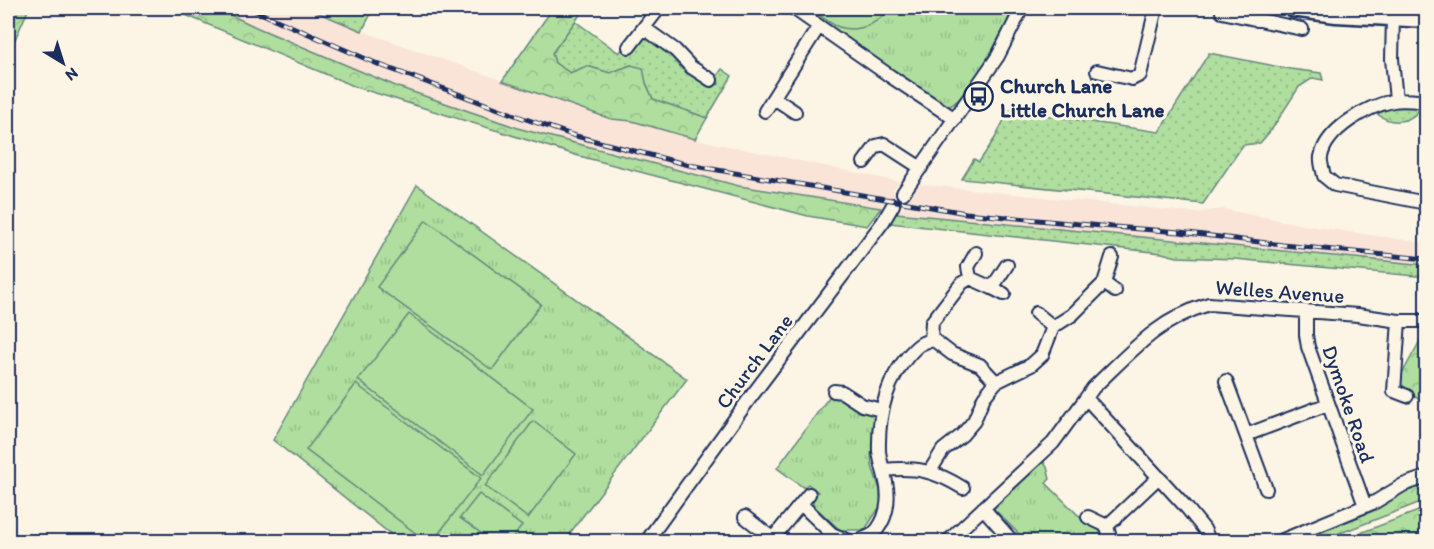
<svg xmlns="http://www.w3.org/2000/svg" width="1434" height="549" font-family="Itim,sans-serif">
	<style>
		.built { fill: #fae3d7 }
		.grass { fill: url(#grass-dots); stroke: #65867e; stroke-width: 1.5 }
		.forest { fill: url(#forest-crowns); stroke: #65867e; stroke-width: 1.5 }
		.park { fill: url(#park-tufts); stroke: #65867e; stroke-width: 1.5 }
		.pitch { fill: #afde9e; stroke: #65867e; stroke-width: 1.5 }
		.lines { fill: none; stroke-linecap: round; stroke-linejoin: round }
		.minor-casing { stroke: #1b2f5e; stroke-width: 16 }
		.major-casing { stroke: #1b2f5e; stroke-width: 21 }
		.minor { stroke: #fcf5e5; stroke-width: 12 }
		.major { stroke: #fcf5e5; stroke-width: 16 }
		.rail-casing { stroke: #1b2f5e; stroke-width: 5 }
		.rail { stroke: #fcf5e5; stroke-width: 3; stroke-dasharray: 9; stroke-linecap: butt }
		.labels { text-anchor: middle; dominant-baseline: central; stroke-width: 6; stroke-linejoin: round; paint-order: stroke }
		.poi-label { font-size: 21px; font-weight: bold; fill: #1b2f5e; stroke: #fcf5e5; text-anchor: start }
		.street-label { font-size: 21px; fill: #1b2f5e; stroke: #fcf5e5 }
	</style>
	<defs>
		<pattern id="grass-dots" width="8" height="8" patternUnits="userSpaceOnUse" patternTransform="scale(1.5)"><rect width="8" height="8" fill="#afde9e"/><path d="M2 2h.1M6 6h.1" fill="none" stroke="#96bf8a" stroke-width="1.8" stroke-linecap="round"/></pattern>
		<pattern id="forest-crowns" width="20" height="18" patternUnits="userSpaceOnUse" patternTransform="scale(1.5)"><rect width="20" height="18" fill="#afde9e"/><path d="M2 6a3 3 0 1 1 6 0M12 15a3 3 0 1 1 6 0" fill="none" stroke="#96bf8a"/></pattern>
		<pattern id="park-tufts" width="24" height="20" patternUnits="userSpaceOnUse" patternTransform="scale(1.5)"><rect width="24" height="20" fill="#afde9e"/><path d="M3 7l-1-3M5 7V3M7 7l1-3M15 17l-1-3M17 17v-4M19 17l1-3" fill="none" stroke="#96bf8a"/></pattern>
	</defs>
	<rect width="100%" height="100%" fill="#fcf5e5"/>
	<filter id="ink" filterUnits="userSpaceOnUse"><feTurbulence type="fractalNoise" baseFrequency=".0167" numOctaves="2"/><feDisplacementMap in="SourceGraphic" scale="12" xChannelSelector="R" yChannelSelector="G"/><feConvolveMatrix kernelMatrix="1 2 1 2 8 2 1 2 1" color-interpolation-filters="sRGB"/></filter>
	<g filter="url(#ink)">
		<path class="built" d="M216,8H307L362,31L611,119L632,121L695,139L900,182L892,191L913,195L917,184L1196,213L1222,209L1308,226L1426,243V265L896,213L905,207L883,203L881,208L739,186L521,129L398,87L258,28Z"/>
		<path class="grass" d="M307,8H374L362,31Z
			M575,21L619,53C625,45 639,37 649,37L684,67L712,87L719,84L717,76L722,69L732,76L707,118L653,99L646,83L631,65L610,73L587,66L570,73L555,63L552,53Z
			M1209,53L1290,69L1321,73L1323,80L1313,78L1299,87L1272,129L1260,143L1243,145L1203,204L962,179L974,159L979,162L995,138L1009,110L1159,132Z
			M1391,104L1419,107L1420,109C1409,124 1390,125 1376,113Z
			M896,213L1426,265V277L1235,259L1177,257L1162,253L889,223Z"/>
		<path class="forest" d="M16,8H29L8,55V26Z
			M169,8H216L258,28L398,87L521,129L739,186L881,208L867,226L808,216L579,156L356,87Z
			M553,8H585L552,53L555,63L570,73L587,66L610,73L631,65L643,68L646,83L653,99L707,118L695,139L632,121L611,119L502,81Z
			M1426,330V370L1420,381L1426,387V406L1398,381Z
			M1426,484V500L1320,541L1294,542L1405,490Z
			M1426,508V534L1408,541H1339Z"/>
		<path class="park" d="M803,8H1013C1006,27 966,104 947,107Z
			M417,185L687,379L564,541H399L273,440Z
			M832,393L874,411V441L871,454L872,466L880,490L881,505L866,528L863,530H840L813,505V501L818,492L808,484L804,488L777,468Z
			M1042,460L1047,467L1050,479L1046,483L1078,515L1097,527L1106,541H1026L994,509L993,506Z"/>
		<path class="pitch" d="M810,8H890C877,24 860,33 839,27C829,24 818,13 810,8Z
			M426,220L541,304L492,370L377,287Z
			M409,314L533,409L483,475L358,380Z
			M356,384L481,478L433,541H426L306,450Z
			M533,421L576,454L528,518L485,486Z
			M479,494L522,526L510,541H492L460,518Z"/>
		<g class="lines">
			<defs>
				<path id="minor" d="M793,8L890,76L955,119
					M1222,12L1302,29
					M1393,18L1392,59L1396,100
					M1257,20L1259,8
					M644,28L675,50L691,67L711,80
					M629,47L659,8
					M1097,71L1132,79L1140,75L1156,8
					M774,98L795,112
					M1426,102C1417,101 1403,99 1393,101C1368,106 1326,129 1321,157C1320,162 1323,170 1324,176L1335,185L1426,203
					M765,111L819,26
					M864,162L876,146L884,144L921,168
					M903,193L998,56L1022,8
					M970,278L968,267L976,253
					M1104,283L1115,291
					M992,288L1004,294
					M1036,313L1053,327
					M1306,313V335L1308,347L1365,506
					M1399,321L1394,391L1407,396
					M931,340L932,322L962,283L970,278L992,288L1007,265
					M1226,381L1266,489
					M834,391L842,392L862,405L881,410
					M1086,398L1093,388C1132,351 1157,320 1209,304L1358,315L1399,321H1426
					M1246,435L1328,404
					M883,470C916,467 934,470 963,488
					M930,471L943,450L962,435L974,421L984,397L996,382L1031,365L1042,355L1053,327L1072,315L1104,283L1112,257
					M801,504L832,534L852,542
					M983,508L1013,542
					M745,517L772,538
					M1088,517L1107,526L1111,542
					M1107,526L1159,477
					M646,542L750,398L883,222L893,205
					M770,542L809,494
					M856,542C861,539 869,537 873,534C887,521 890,499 886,482C884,472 880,461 879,451C878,415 885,383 908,356C915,348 923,339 935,341L952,354L980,365L996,382
					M947,542L1053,443L1086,398L1186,507L1204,529L1210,542
					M1278,542L1375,502L1403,485L1426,477"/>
				<path id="major" d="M1292,8L1336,14L1426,19"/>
			</defs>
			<use href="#minor" class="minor-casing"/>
			<use href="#major" class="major-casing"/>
			<use href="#minor" class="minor"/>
			<use href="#major" class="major"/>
			<defs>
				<path id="rail" d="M249,8L380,65L523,118L572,135L689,165L966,213L1101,226L1180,232L1283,245L1426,259"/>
			</defs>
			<use href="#rail" class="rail-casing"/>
			<use href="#rail" class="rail"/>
		</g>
	</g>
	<defs>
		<symbol id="bus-ring" viewBox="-11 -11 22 22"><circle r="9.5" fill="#fcf5e5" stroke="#1b2f5e" stroke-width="1.5"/><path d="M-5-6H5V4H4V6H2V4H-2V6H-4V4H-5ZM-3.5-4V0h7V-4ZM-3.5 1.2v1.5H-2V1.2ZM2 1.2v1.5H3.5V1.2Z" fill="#1b2f5e"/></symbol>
	</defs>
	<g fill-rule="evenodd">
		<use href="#bus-ring" x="962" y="80" width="33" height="33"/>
	</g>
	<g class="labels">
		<g class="poi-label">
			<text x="1000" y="85">Church Lane<tspan x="1000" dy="24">Little Church Lane</tspan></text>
		</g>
		<g class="street-label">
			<text transform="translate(1280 291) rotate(4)">Welles Avenue</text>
			<text transform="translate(754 361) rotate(-53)">Church Lane</text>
			<text transform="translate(1349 404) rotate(71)">Dymoke Road</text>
		</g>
	</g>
	<rect width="1434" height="549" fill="none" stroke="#fcf5e5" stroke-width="30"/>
	<rect x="15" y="15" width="1404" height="519" fill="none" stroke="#1b2f5e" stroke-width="2" filter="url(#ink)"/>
	<g transform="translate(63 63) rotate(142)" stroke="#fcf5e5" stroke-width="4.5" paint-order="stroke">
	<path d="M0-4.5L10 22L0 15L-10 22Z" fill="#1b2f5e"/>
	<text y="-9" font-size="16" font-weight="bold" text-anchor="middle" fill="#1b2f5e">N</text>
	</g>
</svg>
